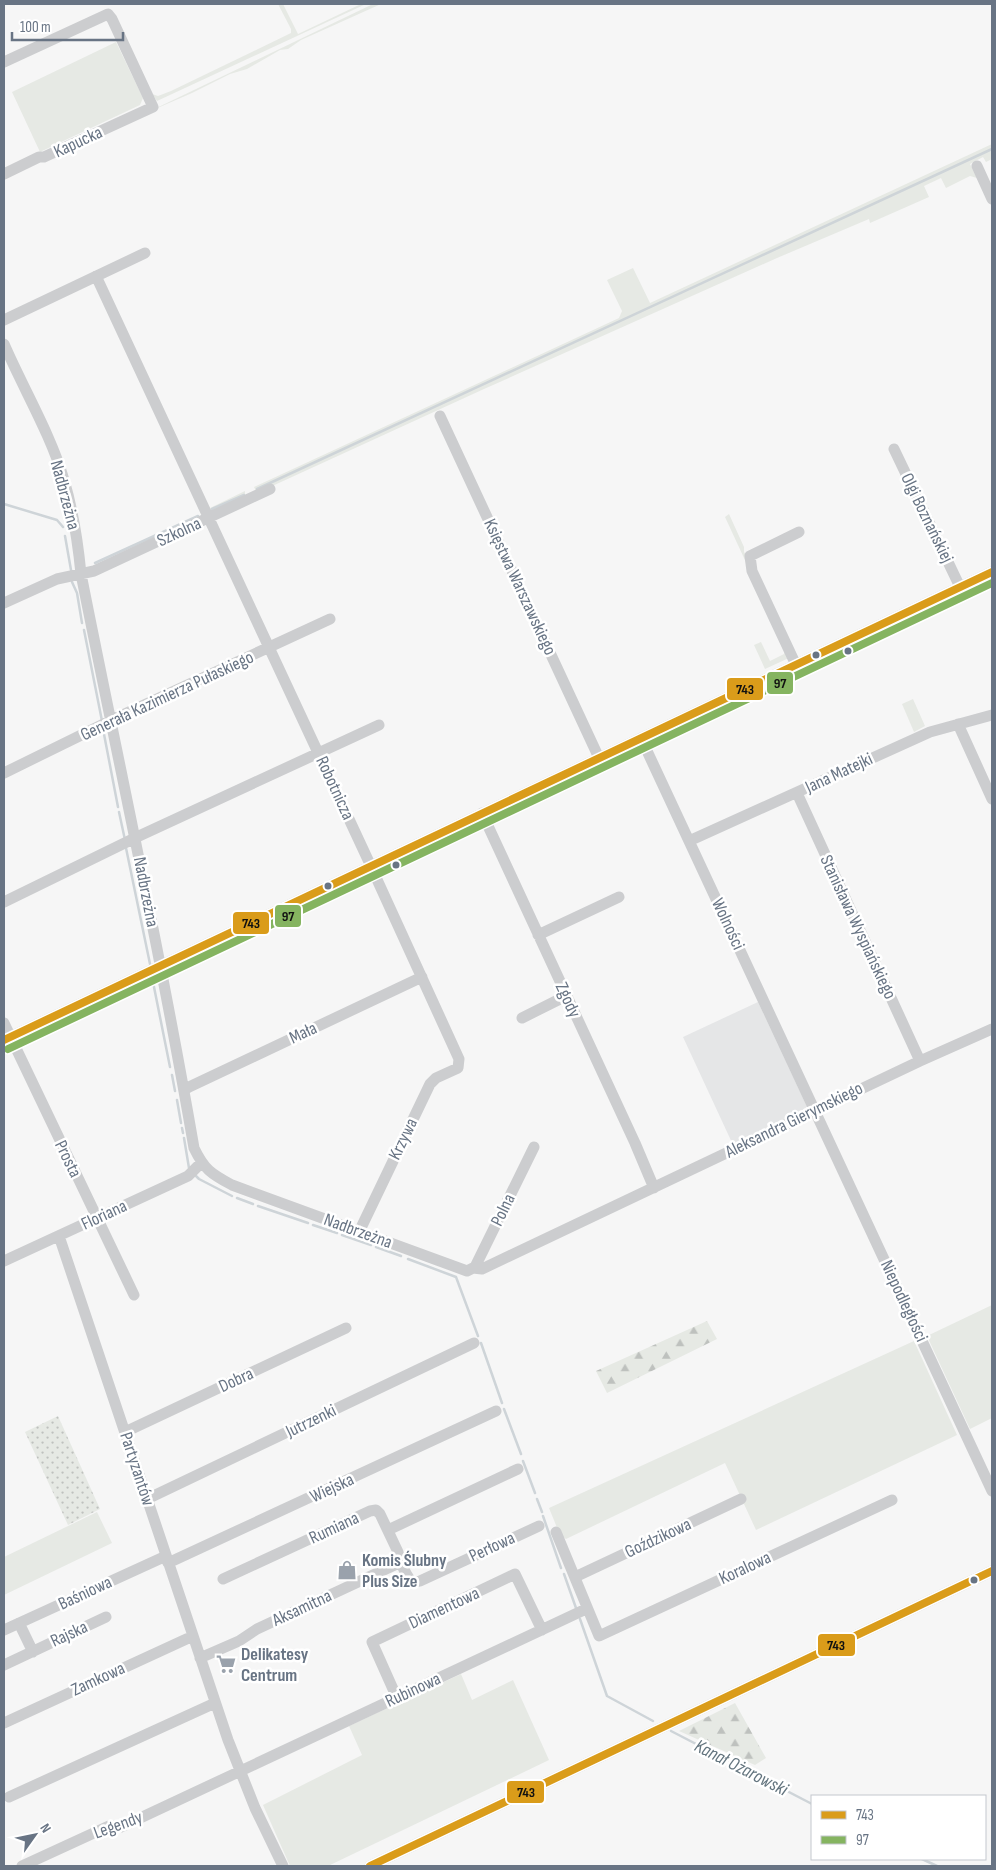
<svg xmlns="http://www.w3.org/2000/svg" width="996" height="1870" font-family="'Sofia Sans Condensed',sans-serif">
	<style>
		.built { fill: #e5e6e7 }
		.green { fill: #e6e9e4 }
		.forest { fill: url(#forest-firs) }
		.park { fill: url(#park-dots) }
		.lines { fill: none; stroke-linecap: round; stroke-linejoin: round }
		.stream { stroke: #ced4d8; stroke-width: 2.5 }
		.minor { stroke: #cccdcf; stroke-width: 11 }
		.bus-1-casing { stroke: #fff; stroke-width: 11 }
		.bus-2-casing { stroke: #fff; stroke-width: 11 }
		.bus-1 { stroke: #da9c1a; stroke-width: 8 }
		.bus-2 { stroke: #85b460; stroke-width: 8 }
		.bus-dot { fill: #687484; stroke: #fff; stroke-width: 2 }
		.labels { text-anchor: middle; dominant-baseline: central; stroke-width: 5; stroke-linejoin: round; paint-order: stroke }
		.street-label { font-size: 18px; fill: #687484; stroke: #fff }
		.poi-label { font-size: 18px; font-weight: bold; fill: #687484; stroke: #fff; text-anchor: start }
		.water-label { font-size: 19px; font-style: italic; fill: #64757f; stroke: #fff }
		.line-badge { stroke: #fff; stroke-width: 2 }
		.pale-badge-label { font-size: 14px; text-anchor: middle; font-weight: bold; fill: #111 }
	</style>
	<defs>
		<pattern id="forest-firs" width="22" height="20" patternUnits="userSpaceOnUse" patternTransform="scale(1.25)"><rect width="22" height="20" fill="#e6e9e4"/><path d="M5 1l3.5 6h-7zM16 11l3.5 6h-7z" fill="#bec1be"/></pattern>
		<pattern id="park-dots" width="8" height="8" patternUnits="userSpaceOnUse" patternTransform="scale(1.25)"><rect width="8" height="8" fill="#e6e9e4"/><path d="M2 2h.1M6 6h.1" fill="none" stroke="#bec1be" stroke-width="1.8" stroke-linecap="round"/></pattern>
	</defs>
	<rect width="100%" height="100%" fill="#f6f6f6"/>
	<path class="built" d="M758,1002L809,1111L734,1147L683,1037Z"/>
	<path class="green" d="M278,4H283L298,34L361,4H366L157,101L152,94L158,96L171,91L291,33V29Z
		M373,4H381L301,40L288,49L280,50L247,69L230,74L192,93L146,113Z
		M116,42L143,98L140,105L40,152L12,92Z
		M992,144V159L986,162L983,157L970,164L977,178L970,176L946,188L941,178L924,186L929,197L870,223L869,219L777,258L484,389L257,493L254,487L619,318L622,311L607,280L633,268L650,303Z
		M245,491V498L212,511L210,508Z
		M729,514L744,547V552L748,558L750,571L725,517Z
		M761,642L770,661L784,654L785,651L791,657L765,669L754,645Z
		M913,699L925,726L914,732L902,704Z
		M992,1305V1418L970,1429L927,1336Z
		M914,1341L957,1435L756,1530L725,1463L566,1539L560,1535L549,1508Z
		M97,1512L112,1543L4,1595V1557Z
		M461,1674L472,1700L513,1680L549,1760L328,1866H290L263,1805L362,1755L349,1726Z"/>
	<path class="forest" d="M707,1321L717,1339L607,1393L596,1371Z
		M735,1703L766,1758L755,1765L679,1731Z"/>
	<path class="park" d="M58,1416L100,1509L68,1525L25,1432Z"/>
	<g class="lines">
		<path class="stream" d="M257,489L992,149
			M4,504L57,520L63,527
			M212,509L244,495
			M65,536L71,570
			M95,563L198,516
			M72,582L77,593L82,623
			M84,630L102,721
			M103,729L118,807
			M119,812L125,840
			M126,848L150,964
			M152,977L170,1067
			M172,1075L175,1091
			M177,1100L181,1123
			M182,1128L183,1133
			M184,1138L189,1168
			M194,1174L199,1179L232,1196
			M237,1198L253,1204
			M258,1206L308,1223
			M313,1225L337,1233
			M342,1235L371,1245
			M376,1247L401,1256
			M408,1259L456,1277L478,1336
			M481,1343L502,1403
			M504,1409L521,1454
			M523,1461L535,1493
			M537,1499L542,1512
			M543,1516L561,1568
			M564,1574L576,1608
			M580,1619L607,1696L653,1721
			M671,1731L812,1804
			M922,1859L937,1866"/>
		<path class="minor" d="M4,62L108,14L112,19L153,107L44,157H39L4,174
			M977,166L992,199
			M96,276L369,862L459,1059L458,1068L436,1078L430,1084L359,1232
			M4,320L145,253
			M4,344C23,388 51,435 64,480C73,510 78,543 81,574C119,765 161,956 194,1148C204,1169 211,1174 232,1185L467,1271L475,1267L534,1147
			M440,416L599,758
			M894,449L960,587
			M4,603L57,579L94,571L270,489
			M796,665L752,571L750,556L799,532
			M958,724L992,799
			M641,738L992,1491
			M4,773L116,718L330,619
			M797,793L920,1061
			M482,813L635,1143L654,1188
			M689,841L930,732L992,715
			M4,902L139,836L379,725
			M538,935L619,897
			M522,1018L566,996
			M4,1023L134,1295
			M4,1040L992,572
			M184,1090L189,1087L422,977
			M59,1236L228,1740L255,1808L283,1866
			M4,1261L188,1176L201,1163
			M473,1268L482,1269L920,1061L992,1029
			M125,1432L346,1328
			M147,1499L474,1343
			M388,1530L518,1469
			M556,1532L599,1636L892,1500
			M168,1563L496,1411
			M575,1577L741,1499
			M223,1579L370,1511L376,1510L380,1514L398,1552C399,1563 406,1574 412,1583L420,1581L539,1526
			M19,1623L33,1652
			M4,1630L166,1556
			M200,1658L239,1641L257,1629L401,1562
			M4,1665L106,1617
			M397,1698L372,1642L515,1574L542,1630
			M4,1723L193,1636
			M9,1797L215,1703
			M22,1866L109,1826L121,1827L586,1609
			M370,1866L992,1571"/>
		<defs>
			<path id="bus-1" d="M4,1040L992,572
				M370,1866L992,1571"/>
			<path id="bus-2" d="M8,1049L992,583"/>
		</defs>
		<use href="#bus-1" class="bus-1-casing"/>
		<use href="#bus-2" class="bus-2-casing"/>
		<use href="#bus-1" class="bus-1"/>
		<use href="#bus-2" class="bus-2"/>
	</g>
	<defs>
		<symbol id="shop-bare" viewBox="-9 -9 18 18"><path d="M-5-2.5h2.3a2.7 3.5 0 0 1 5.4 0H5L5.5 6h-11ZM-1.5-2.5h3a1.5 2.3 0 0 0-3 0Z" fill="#9aa2ac" stroke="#fff" stroke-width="2.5" paint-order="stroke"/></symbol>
		<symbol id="supermarket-bare" viewBox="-9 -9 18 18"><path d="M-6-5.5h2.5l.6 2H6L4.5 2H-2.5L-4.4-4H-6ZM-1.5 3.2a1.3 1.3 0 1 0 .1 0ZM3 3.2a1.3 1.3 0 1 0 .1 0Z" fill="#9aa2ac" stroke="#fff" stroke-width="2.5" paint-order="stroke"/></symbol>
	</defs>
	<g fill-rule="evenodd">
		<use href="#shop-bare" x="333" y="1556" width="28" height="28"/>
		<use href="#supermarket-bare" x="212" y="1650" width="28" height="28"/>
	</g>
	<g class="bus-dot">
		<circle cx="848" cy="651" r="4.5"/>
		<circle cx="816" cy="655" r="4.5"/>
		<circle cx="396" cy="865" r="4.5"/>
		<circle cx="328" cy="886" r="4.5"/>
		<circle cx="974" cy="1580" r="4.5"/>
	</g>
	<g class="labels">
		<g class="street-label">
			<text transform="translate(78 142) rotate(-25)">Kapucka</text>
			<text transform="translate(65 495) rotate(75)">Nadbrzeżna</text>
			<text transform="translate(927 518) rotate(64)">Olgi Boznańskiej</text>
			<text transform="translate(179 532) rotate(-25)">Szkolna</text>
			<text transform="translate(520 587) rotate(65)">Księstwa Warszawskiego</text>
			<text transform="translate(167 696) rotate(-25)">Generała Kazimierza Pułaskiego</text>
			<text transform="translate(839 773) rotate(-25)">Jana Matejki</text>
			<text transform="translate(335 788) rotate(65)">Robotnicza</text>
			<text transform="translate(146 892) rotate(79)">Nadbrzeżna</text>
			<text transform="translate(728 924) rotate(65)">Wolności</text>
			<text transform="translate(858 927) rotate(65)">Stanisława Wyspiańskiego</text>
			<text transform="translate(568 1000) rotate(65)">Zgody</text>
			<text transform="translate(303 1033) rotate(-25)">Mała</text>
			<text transform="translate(794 1120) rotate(-26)">Aleksandra Gierymskiego</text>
			<text transform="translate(403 1139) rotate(-64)">Krzywa</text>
			<text transform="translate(68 1159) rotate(64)">Prosta</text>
			<text transform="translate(503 1210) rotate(-64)">Polna</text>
			<text transform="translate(104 1215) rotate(-25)">Floriana</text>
			<text transform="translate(358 1231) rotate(20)">Nadbrzeżna</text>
			<text transform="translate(904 1301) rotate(65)">Niepodległości</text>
			<text transform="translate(236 1380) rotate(-25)">Dobra</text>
			<text transform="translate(311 1421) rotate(-26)">Jutrzenki</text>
			<text transform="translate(137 1469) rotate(72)">Partyzantów</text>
			<text transform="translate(332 1488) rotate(-25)">Wiejska</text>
			<text transform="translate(334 1528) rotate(-25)">Rumiana</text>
			<text transform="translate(658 1538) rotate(-25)">Goździkowa</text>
			<text transform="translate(492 1547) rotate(-25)">Perłowa</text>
			<text transform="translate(745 1568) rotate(-25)">Koralowa</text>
			<text transform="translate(85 1593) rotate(-25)">Baśniowa</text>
			<text transform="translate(302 1608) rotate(-25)">Aksamitna</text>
			<text transform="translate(444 1608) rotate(-25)">Diamentowa</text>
			<text transform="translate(69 1634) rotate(-25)">Rajska</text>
			<text transform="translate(98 1679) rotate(-25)">Zamkowa</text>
			<text transform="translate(413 1690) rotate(-25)">Rubinowa</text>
			<text transform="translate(118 1825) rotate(-20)">Legendy</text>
		</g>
		<g class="poi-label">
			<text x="362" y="1560">Komis Ślubny<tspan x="362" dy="21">Plus Size</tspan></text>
			<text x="241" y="1654">Delikatesy<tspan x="241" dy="21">Centrum</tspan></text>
		</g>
		<g class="water-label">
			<text transform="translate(741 1768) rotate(27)">Kanał Ożarowski</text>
		</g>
	</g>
	<g class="line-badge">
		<rect x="766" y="671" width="28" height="24" rx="5" fill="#85b460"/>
		<rect x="726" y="677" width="38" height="24" rx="5" fill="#da9c1a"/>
		<rect x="274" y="904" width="28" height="24" rx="5" fill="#85b460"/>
		<rect x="232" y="911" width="38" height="24" rx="5" fill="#da9c1a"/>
		<rect x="817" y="1633" width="39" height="24" rx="5" fill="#da9c1a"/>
		<rect x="506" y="1780" width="39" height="24" rx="5" fill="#da9c1a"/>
	</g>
	<g class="pale-badge-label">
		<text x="780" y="688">97</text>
		<text x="745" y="694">743</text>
		<text x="288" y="921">97</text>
		<text x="251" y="928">743</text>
		<text x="836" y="1650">743</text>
		<text x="526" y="1797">743</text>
	</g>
	<rect width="996" height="1870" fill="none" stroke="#687484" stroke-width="10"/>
	<rect x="811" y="1795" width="175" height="65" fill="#ffffff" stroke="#c3c7ce"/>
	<rect x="821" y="1811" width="25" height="8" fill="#da9c1a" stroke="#c3c7ce"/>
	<text x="856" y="1820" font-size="15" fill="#687484">743</text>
	<rect x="821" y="1836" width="25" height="8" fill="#85b460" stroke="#c3c7ce"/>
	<text x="856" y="1845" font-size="15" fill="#687484">97</text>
	<g transform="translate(35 1835) rotate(57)" stroke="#ffffff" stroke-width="4" paint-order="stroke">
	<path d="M0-4L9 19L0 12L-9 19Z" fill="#687484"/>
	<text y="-8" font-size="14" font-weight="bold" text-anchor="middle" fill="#687484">N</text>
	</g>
	<path d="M12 32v8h111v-8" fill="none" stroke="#687484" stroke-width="2.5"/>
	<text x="20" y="32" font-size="15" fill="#687484" stroke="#ffffff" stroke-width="4" paint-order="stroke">100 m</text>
</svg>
